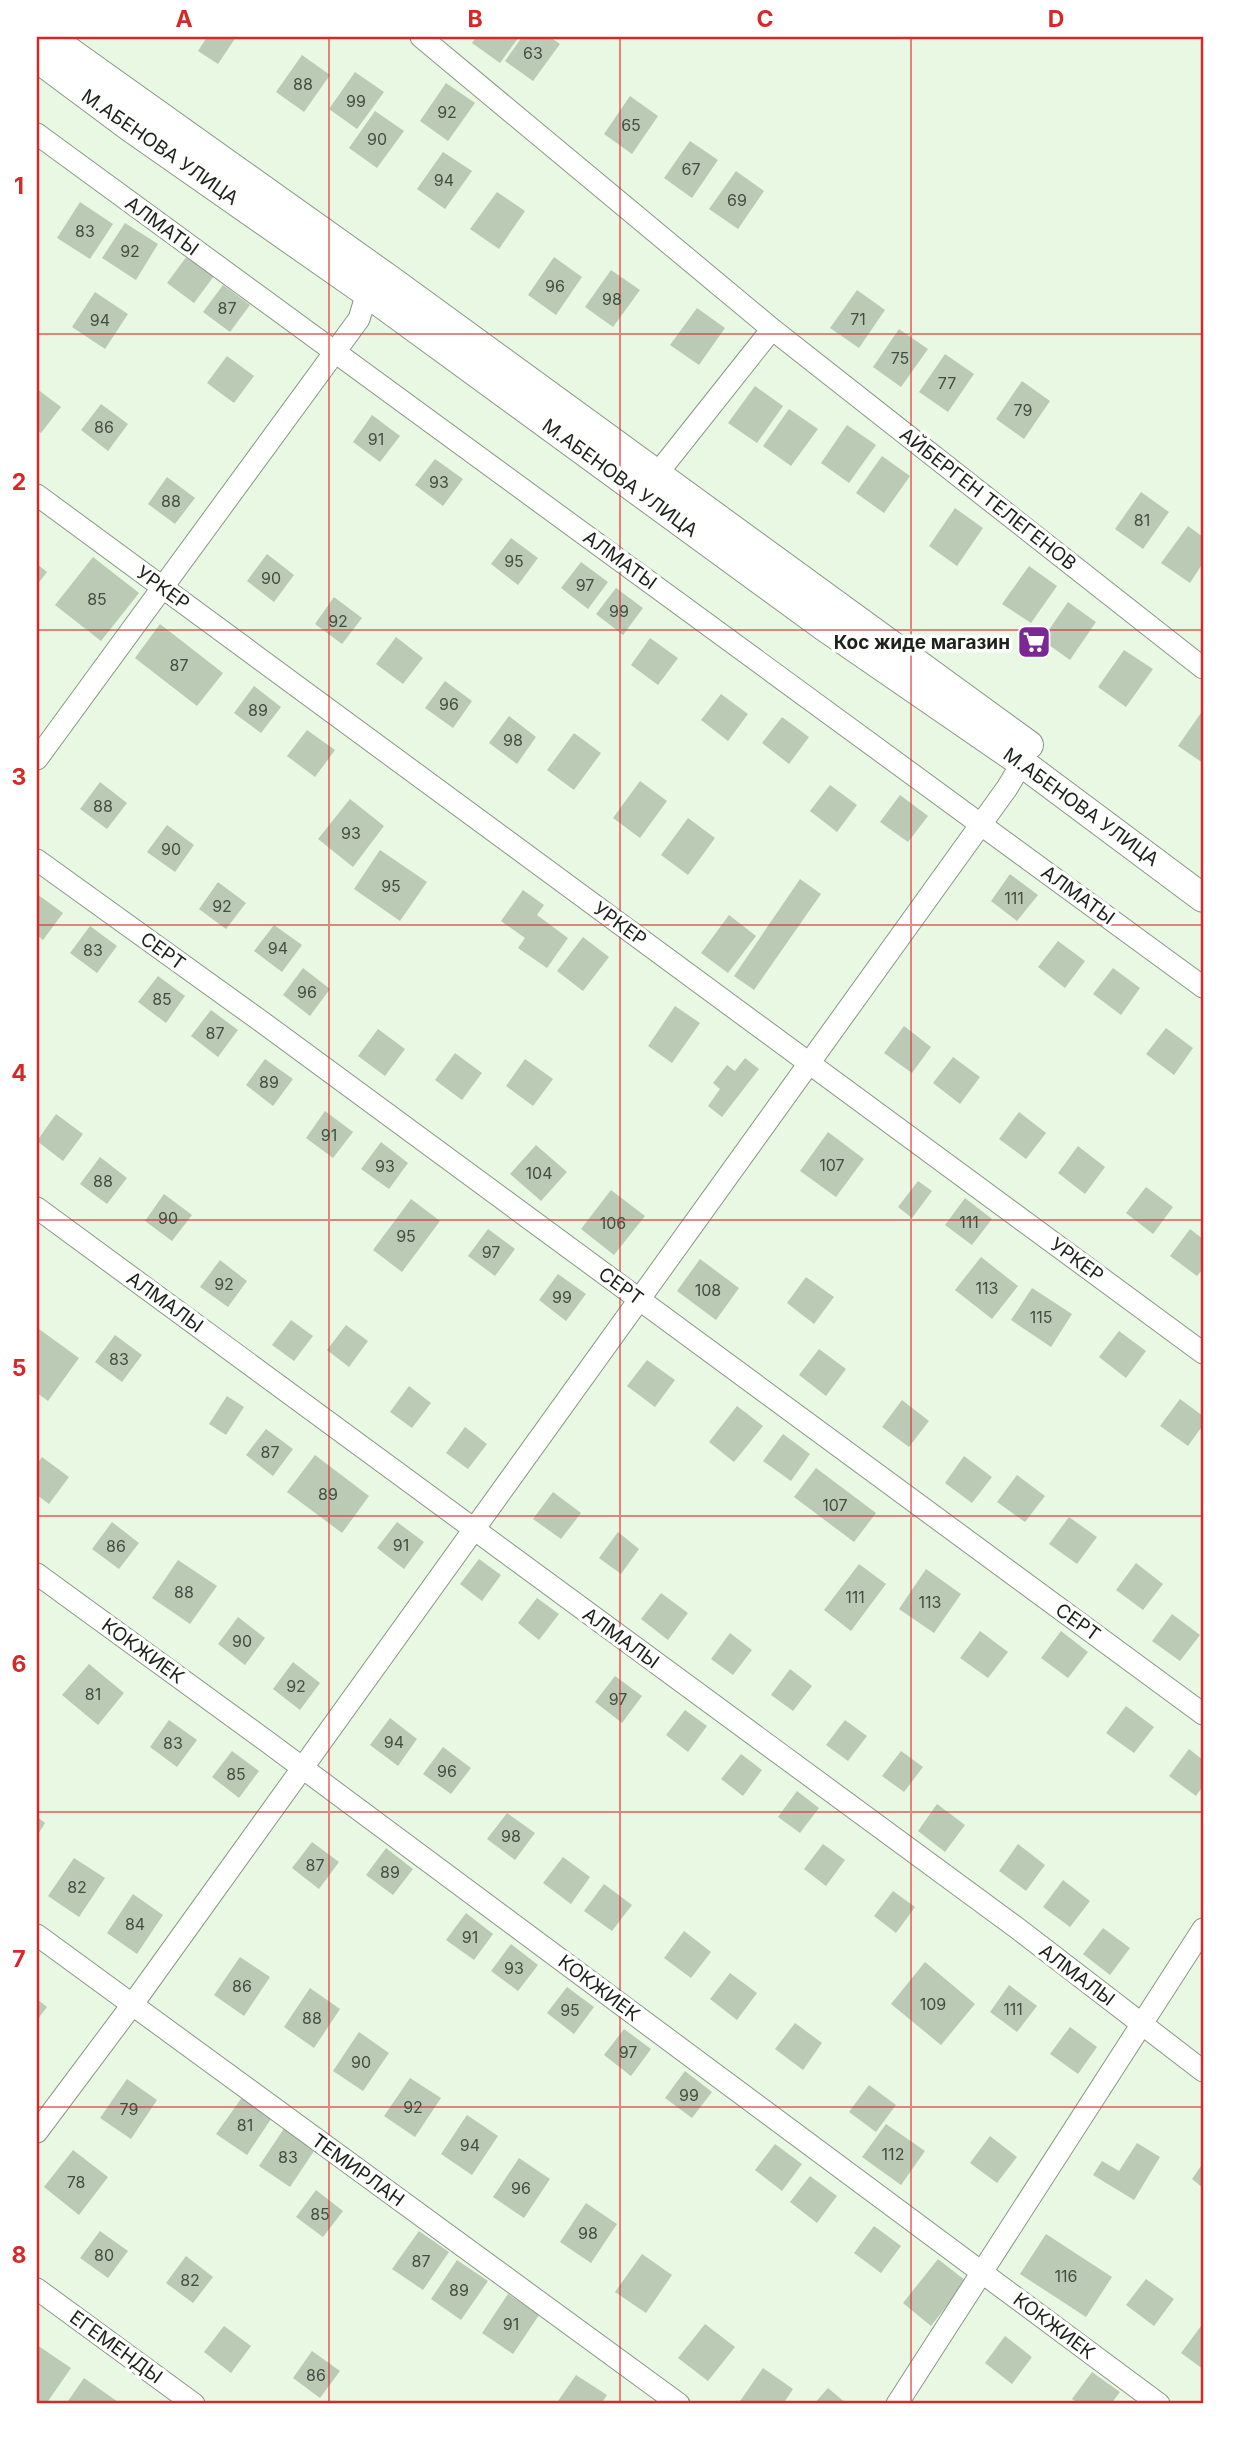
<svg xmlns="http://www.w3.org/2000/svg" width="1240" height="2441" font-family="Inter,sans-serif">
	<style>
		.building { fill: #bbcab5 }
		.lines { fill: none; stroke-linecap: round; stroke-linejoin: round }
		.minor-casing { stroke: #8a9885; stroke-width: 23 }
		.major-casing { stroke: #8a9885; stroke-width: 30 }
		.minor { stroke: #fff; stroke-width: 21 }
		.major { stroke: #fff; stroke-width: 28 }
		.grid { fill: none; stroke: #d62828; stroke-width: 2; stroke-opacity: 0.55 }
		.labels { text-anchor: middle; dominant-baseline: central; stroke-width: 7; stroke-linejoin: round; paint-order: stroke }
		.number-label { font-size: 16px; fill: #444d42 }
		.street-label { font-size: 19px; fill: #1d231b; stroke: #fff }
		.poi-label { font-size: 19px; font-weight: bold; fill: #1d231b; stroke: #fff; text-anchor: end }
		.neatline { fill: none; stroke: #d62828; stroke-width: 2.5 }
		.grid-label { font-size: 23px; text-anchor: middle; font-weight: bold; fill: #d62828 }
	</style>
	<rect width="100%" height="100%" fill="#e8f8e3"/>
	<path class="building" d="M207,37H236L218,64L198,51Z
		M476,37H519L500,63L472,43Z
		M522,37H550L560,44L533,81L505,61Z
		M302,55L330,75L304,112L276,92Z
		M355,72L384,92L357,129L329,109Z
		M446,83L475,103L448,141L420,121Z
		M630,96L658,116L632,154L604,134Z
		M375,111L404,131L377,168L349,148Z
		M690,141L718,160L692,198L664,178Z
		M443,152L472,171L445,209L417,189Z
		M736,171L764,191L738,229L709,209Z
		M497,192L525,211L499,249L470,229Z
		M80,202L113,224L90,259L57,238Z
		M125,223L158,244L136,280L102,258Z
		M187,256L214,276L194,303L167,283Z
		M554,257L582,277L556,315L528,295Z
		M611,270L640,290L613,327L585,307Z
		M223,285L250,305L230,332L203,312Z
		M857,290L885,310L859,348L830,328Z
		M95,292L128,314L105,349L72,327Z
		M697,308L725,328L699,365L670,345Z
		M899,329L928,349L901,387L873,367Z
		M945,354L974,374L948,412L919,392Z
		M227,356L254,376L234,403L207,383Z
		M1022,381L1050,401L1024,439L996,419Z
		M755,386L783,406L757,443L728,423Z
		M37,389L61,407L41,433L37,430Z
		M101,404L128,424L108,451L81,430Z
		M789,409L818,429L791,466L763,446Z
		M372,415L400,436L380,462L353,442Z
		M847,425L876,445L849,483L821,463Z
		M882,456L910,476L884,513L856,493Z
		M435,459L463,479L443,506L415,485Z
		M167,477L195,498L175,524L148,504Z
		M1141,492L1169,512L1143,549L1115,529Z
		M955,508L983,528L957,566L929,546Z
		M1188,526L1203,537V563L1190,583L1161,563Z
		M511,538L538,558L518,585L491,564Z
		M267,554L294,575L274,602L247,581Z
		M93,557L139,593L101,641L55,605Z
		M581,562L608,582L588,609L561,588Z
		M37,564L47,572L37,585Z
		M1029,566L1057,586L1031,623L1002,604Z
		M616,588L643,608L623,635L596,614Z
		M334,597L362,618L342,644L315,624Z
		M1068,602L1096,622L1070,660L1042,640Z
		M160,624L223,673L197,706L135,658Z
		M396,637L423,658L403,684L376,664Z
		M650,638L678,658L658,685L631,665Z
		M1124,650L1153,669L1126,707L1098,687Z
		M445,681L472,701L453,728L425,708Z
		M254,686L281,707L261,733L234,713Z
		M721,694L748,714L728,741L701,720Z
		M1203,710V763L1178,746Z
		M509,716L536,737L517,764L489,743Z
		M782,717L809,737L789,764L762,743Z
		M307,730L335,750L315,777L287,756Z
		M574,733L601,753L574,790L547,770Z
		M640,781L667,801L640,838L613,818Z
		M100,782L127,803L107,829L80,809Z
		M830,785L857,805L837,832L810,811Z
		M900,795L928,816L908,842L880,822Z
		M350,799L384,826L353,867L318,839Z
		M688,818L715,838L688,875L661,855Z
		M167,825L194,845L175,872L147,852Z
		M380,850L427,882L400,921L354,889Z
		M1010,874L1038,895L1017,921L991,901Z
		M800,879L821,894L754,990L734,976Z
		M218,882L246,903L226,929L199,909Z
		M523,890L544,905L537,915L568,938L547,968L518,948L525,938L501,921Z
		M37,894L63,913L43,940L37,935Z
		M729,915L756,936L728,973L701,953Z
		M274,925L302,945L282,972L254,951Z
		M90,926L117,946L97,973L70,953Z
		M583,937L609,957L583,991L557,971Z
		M1058,941L1085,961L1065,988L1038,967Z
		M303,968L330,989L310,1016L283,995Z
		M1113,968L1140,988L1121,1015L1093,994Z
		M158,976L185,996L166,1023L138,1002Z
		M675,1006L700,1023L672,1063L648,1046Z
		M211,1010L238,1030L218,1057L191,1036Z
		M904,1026L931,1047L912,1073L884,1053Z
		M1166,1028L1193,1048L1174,1075L1146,1054Z
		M378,1029L405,1049L385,1076L358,1056Z
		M455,1053L482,1073L462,1100L435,1080Z
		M953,1057L980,1077L960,1104L933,1083Z
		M745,1058L759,1069L722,1117L708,1106L720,1089L713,1083L727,1065L735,1071Z
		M265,1059L293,1079L273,1106L246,1085Z
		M525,1059L553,1079L533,1106L506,1086Z
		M325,1111L353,1132L333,1158L306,1138Z
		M1019,1112L1046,1133L1026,1159L999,1139Z
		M56,1114L83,1134L63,1161L37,1141Z
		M828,1132L864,1159L836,1197L800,1171Z
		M381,1142L408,1163L389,1189L361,1169Z
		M536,1145L567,1172L541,1201L510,1174Z
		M1078,1146L1105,1167L1085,1194L1058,1173Z
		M100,1157L127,1178L107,1204L80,1184Z
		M918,1181L932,1191L912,1218L898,1207Z
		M1146,1187L1173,1207L1153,1234L1126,1213Z
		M611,1190L645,1216L614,1255L581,1229Z
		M164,1194L192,1215L172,1241L145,1221Z
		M965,1198L992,1219L972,1245L945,1225Z
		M411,1199L440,1221L402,1272L373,1250Z
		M488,1229L515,1249L495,1276L468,1256Z
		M1190,1229L1203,1239V1269L1197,1276L1170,1256Z
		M981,1257L1018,1286L992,1319L955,1290Z
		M700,1259L739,1288L716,1320L677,1291Z
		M220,1260L247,1281L228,1307L200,1287Z
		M558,1274L586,1294L566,1321L539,1300Z
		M806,1277L834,1297L814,1324L787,1303Z
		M1032,1288L1072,1314L1051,1347L1011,1320Z
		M291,1320L313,1336L294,1361L272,1345Z
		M346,1325L368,1341L349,1367L327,1350Z
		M39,1329L79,1358L48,1401L37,1393V1333Z
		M1119,1331L1146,1351L1126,1378L1099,1357Z
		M115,1335L142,1355L122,1382L95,1362Z
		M819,1349L846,1369L826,1396L799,1375Z
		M647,1360L675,1380L655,1407L627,1386Z
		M409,1386L431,1403L412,1428L390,1412Z
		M227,1396L244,1407L226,1435L209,1424Z
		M1180,1399L1203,1416V1425L1188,1446L1160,1426Z
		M902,1400L929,1421L909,1447L882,1427Z
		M737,1406L763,1426L734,1462L709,1442Z
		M465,1427L487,1444L468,1469L446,1453Z
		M266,1429L293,1449L273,1476L246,1455Z
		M783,1434L810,1454L791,1481L763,1461Z
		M315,1455L369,1496L342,1533L287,1492Z
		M964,1456L992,1477L972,1503L945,1483Z
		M42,1457L69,1477L49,1504L37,1495V1464Z
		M816,1468L876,1513L854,1542L794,1497Z
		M1017,1475L1045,1496L1025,1522L997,1502Z
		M553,1492L581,1513L561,1539L533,1519Z
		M1069,1517L1097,1537L1077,1564L1049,1544Z
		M112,1522L139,1543L119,1569L92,1549Z
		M397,1522L424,1542L404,1569L377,1548Z
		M618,1532L639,1549L621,1574L599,1558Z
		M479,1559L501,1575L482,1601L460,1584Z
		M178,1560L217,1586L190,1624L152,1598Z
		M1136,1563L1163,1584L1143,1610L1116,1590Z
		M859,1564L886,1584L851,1631L824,1610Z
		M926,1569L961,1594L934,1633L899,1609Z
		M661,1593L688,1613L668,1640L641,1619Z
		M537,1598L559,1614L539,1640L518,1623Z
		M1172,1614L1200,1635L1180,1661L1152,1641Z
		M238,1617L265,1638L245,1665L218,1644Z
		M980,1631L1008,1652L988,1678L960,1658Z
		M1061,1631L1088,1652L1068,1678L1041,1658Z
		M730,1633L752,1650L733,1675L711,1659Z
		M293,1662L320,1683L300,1710L273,1689Z
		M89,1664L124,1693L98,1725L62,1695Z
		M790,1669L812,1686L793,1711L771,1695Z
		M615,1676L642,1696L622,1723L595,1702Z
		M1126,1706L1154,1727L1134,1753L1106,1733Z
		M685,1710L707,1726L688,1752L666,1735Z
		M390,1718L417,1739L398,1766L370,1745Z
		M169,1720L197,1740L177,1767L150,1747Z
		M845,1720L867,1736L848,1761L826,1745Z
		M443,1747L471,1768L451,1794L423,1774Z
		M1189,1749L1203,1760V1786L1196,1796L1169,1776Z
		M232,1751L259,1771L239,1798L212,1777Z
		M901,1751L923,1767L904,1792L882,1776Z
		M741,1754L762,1770L743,1796L721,1779Z
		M797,1791L819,1808L800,1833L778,1817Z
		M937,1804L965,1825L945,1852L918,1831Z
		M507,1813L535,1833L515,1860L487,1839Z
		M37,1817L45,1823L37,1836Z
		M312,1842L339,1862L319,1889L292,1868Z
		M823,1844L845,1860L826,1886L804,1869Z
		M1018,1844L1045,1865L1026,1891L999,1871Z
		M386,1848L413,1869L393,1895L366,1875Z
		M563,1857L590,1877L571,1904L543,1883Z
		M74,1858L105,1878L79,1917L48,1896Z
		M1063,1880L1090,1901L1070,1927L1043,1907Z
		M604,1884L632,1905L612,1931L584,1911Z
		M893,1891L915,1907L896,1933L874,1916Z
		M133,1894L163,1915L137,1954L107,1933Z
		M466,1913L493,1934L474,1960L446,1940Z
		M1103,1928L1130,1948L1110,1975L1083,1954Z
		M684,1931L711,1952L691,1978L664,1958Z
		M511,1944L538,1965L518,1991L491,1971Z
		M240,1957L270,1977L244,2016L214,1995Z
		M925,1962L975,2004L941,2045L891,2004Z
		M730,1973L757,1993L737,2020L710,1999Z
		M1009,1985L1037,2006L1017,2032L990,2012Z
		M567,1987L594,2007L574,2034L547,2013Z
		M310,1988L340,2009L314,2048L284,2027Z
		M37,1999L47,2007L37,2020Z
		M795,2023L822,2043L803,2070L775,2049Z
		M1070,2027L1097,2047L1078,2074L1050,2054Z
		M624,2029L651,2049L631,2076L604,2055Z
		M359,2032L389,2053L363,2091L333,2071Z
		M685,2071L712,2092L692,2118L665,2098Z
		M410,2078L441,2098L415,2137L384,2116Z
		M127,2079L157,2100L131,2139L100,2118Z
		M869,2085L896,2105L876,2132L849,2112Z
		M243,2096L273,2116L247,2155L216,2134Z
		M467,2115L498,2136L472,2175L441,2154Z
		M886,2124L925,2151L901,2185L862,2157Z
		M285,2127L316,2148L290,2187L259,2166Z
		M990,2136L1017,2157L997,2183L970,2163Z
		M1137,2143L1160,2157L1134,2200L1093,2175L1102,2161L1119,2171Z
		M775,2144L802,2164L782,2191L755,2170Z
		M73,2150L108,2177L79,2215L44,2187Z
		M519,2158L550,2179L524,2218L493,2197Z
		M1203,2163V2188L1192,2179Z
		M810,2176L837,2196L817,2223L790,2202Z
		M316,2190L343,2211L323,2237L296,2217Z
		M586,2203L617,2224L591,2263L560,2242Z
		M874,2226L901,2246L881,2273L854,2253Z
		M100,2231L128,2251L108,2278L80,2258Z
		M419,2231L449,2252L423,2290L392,2269Z
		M1046,2234L1112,2277L1086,2317L1020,2274Z
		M642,2254L672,2275L646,2313L615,2292Z
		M186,2256L213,2277L193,2303L166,2283Z
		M938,2259L966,2281L931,2326L903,2303Z
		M457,2260L488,2281L461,2320L431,2299Z
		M1146,2279L1174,2299L1154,2326L1126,2305Z
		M508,2294L539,2315L513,2354L482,2333Z
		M705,2324L735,2347L708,2381L678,2358Z
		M224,2326L251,2346L231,2373L204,2352Z
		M1201,2326L1203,2328V2369L1181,2353Z
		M1005,2336L1032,2357L1012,2384L985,2363Z
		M37,2345L71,2368L46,2404H37Z
		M312,2351L340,2371L320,2398L293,2378Z
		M763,2368L793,2389L783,2404H738Z
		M1092,2372L1120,2392L1111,2404H1080L1072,2399Z
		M576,2375L607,2395L601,2404H556Z
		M84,2378L121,2404H66Z
		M828,2388L847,2404H814Z"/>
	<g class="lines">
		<defs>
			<path id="minor" d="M421,37L772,329L1203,668
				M37,134L1203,987
				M657,474L772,329
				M37,495L1203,1353
				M37,759L359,319L367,293
				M37,860L258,1019L1203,1714
				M37,1208L1017,1928L1203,2071
				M37,1574L269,1743L1159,2404
				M37,1935L679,2404
				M37,2132L132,2005L1007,788L1022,763
				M37,2289L194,2404
				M897,2404L1203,1929"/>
			<path id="major" d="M49,37L389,279L1029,745
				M37,58L131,128L367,293L823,626L1022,763L1203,898"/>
		</defs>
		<use href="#minor" class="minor-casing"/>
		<use href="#major" class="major-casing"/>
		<use href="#minor" class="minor"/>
		<use href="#major" class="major"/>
	</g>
	<path class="grid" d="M329,37V2404M620,37V2404M911,37V2404M37,334H1203M37,630H1203M37,925H1203M37,1220H1203M37,1516H1203M37,1812H1203M37,2107H1203"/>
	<defs>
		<symbol id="supermarket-square" viewBox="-11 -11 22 22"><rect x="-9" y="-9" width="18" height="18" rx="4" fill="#7c2796" stroke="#fff"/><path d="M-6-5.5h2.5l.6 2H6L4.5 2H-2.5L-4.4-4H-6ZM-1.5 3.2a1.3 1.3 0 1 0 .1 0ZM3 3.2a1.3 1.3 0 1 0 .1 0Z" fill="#fff"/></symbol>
	</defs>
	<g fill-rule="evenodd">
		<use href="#supermarket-square" x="1015" y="623" width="38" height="38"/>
	</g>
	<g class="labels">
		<g class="number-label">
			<text x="533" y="53">63</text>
			<text x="303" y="84">88</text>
			<text x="356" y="101">99</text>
			<text x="447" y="112">92</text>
			<text x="631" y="125">65</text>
			<text x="377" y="139">90</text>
			<text x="691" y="169">67</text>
			<text x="444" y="180">94</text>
			<text x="737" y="200">69</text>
			<text x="85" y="231">83</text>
			<text x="130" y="251">92</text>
			<text x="555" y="286">96</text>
			<text x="612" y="299">98</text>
			<text x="227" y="308">87</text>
			<text x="858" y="319">71</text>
			<text x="100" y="320">94</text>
			<text x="900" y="358">75</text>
			<text x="947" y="383">77</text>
			<text x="1023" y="410">79</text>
			<text x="104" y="427">86</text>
			<text x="376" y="439">91</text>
			<text x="439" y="482">93</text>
			<text x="171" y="501">88</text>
			<text x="1142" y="520">81</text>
			<text x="514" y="561">95</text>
			<text x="271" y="578">90</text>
			<text x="585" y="585">97</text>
			<text x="97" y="599">85</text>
			<text x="619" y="611">99</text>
			<text x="338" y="621">92</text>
			<text x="179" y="665">87</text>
			<text x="449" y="704">96</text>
			<text x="258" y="710">89</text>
			<text x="513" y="740">98</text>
			<text x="103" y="806">88</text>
			<text x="351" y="833">93</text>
			<text x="171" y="849">90</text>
			<text x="391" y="886">95</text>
			<text x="1014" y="898">111</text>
			<text x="222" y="906">92</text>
			<text x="278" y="948">94</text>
			<text x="93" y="950">83</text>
			<text x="307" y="992">96</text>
			<text x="162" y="999">85</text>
			<text x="215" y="1033">87</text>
			<text x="269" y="1082">89</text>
			<text x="329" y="1135">91</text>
			<text x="832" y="1165">107</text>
			<text x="385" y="1166">93</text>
			<text x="539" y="1173">104</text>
			<text x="103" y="1181">88</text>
			<text x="168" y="1218">90</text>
			<text x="969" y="1222">111</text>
			<text x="613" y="1223">106</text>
			<text x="406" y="1236">95</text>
			<text x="491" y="1252">97</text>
			<text x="224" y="1284">92</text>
			<text x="987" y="1288">113</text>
			<text x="708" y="1290">108</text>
			<text x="562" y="1297">99</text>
			<text x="1041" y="1317">115</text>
			<text x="119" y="1359">83</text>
			<text x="270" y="1452">87</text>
			<text x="328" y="1494">89</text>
			<text x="835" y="1505">107</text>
			<text x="401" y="1545">91</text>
			<text x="116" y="1546">86</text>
			<text x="184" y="1592">88</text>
			<text x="855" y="1597">111</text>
			<text x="930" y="1602">113</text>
			<text x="242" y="1641">90</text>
			<text x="296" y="1686">92</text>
			<text x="93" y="1694">81</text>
			<text x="618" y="1699">97</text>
			<text x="394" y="1742">94</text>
			<text x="173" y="1743">83</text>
			<text x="447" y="1771">96</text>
			<text x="236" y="1774">85</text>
			<text x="511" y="1836">98</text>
			<text x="315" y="1865">87</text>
			<text x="390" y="1872">89</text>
			<text x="77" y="1887">82</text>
			<text x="135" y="1924">84</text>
			<text x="470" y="1937">91</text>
			<text x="514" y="1968">93</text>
			<text x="242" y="1986">86</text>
			<text x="933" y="2004">109</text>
			<text x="1013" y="2009">111</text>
			<text x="570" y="2010">95</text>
			<text x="312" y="2018">88</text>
			<text x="628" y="2052">97</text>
			<text x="361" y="2062">90</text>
			<text x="689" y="2095">99</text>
			<text x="413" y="2107">92</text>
			<text x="129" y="2109">79</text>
			<text x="245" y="2125">81</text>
			<text x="470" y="2145">94</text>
			<text x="893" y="2154">112</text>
			<text x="288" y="2157">83</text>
			<text x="76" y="2182">78</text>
			<text x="521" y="2188">96</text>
			<text x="320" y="2214">85</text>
			<text x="588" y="2233">98</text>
			<text x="104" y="2255">80</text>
			<text x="421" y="2261">87</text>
			<text x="1066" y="2276">116</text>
			<text x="190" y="2280">82</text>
			<text x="459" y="2290">89</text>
			<text x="511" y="2324">91</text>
			<text x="316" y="2375">86</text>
		</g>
		<g class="street-label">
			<text transform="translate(160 147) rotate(35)">М.АБЕНОВА УЛИЦА</text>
			<text transform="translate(162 226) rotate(36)">АЛМАТЫ</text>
			<text transform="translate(620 478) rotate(36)">М.АБЕНОВА УЛИЦА</text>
			<text transform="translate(988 499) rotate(38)">АЙБЕРГЕН ТЕЛЕГЕНОВ</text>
			<text transform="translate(620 560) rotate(36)">АЛМАТЫ</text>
			<text transform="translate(163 588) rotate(36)">УРКЕР</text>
			<text transform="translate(1081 807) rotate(36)">М.АБЕНОВА УЛИЦА</text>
			<text transform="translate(1078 895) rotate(36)">АЛМАТЫ</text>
			<text transform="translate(620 924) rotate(36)">УРКЕР</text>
			<text transform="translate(163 951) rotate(36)">СЕРТ</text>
			<text transform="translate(1077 1260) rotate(36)">УРКЕР</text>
			<text transform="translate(621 1286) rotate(36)">СЕРТ</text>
			<text transform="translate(165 1302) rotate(36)">АЛМАЛЫ</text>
			<text transform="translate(1078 1622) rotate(36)">СЕРТ</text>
			<text transform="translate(621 1638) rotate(36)">АЛМАЛЫ</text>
			<text transform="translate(143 1651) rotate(36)">КОКЖИЕК</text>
			<text transform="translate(1077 1975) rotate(37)">АЛМАЛЫ</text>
			<text transform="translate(599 1988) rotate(37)">КОКЖИЕК</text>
			<text transform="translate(358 2170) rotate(36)">ТЕМИРЛАН</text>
			<text transform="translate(1054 2326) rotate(37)">КОКЖИЕК</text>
			<text transform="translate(116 2347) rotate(36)">ЕГЕМЕНДЫ</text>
		</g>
		<g class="poi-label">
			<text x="1010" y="642">Кос жиде магазин</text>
		</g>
	</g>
	<rect width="1240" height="2441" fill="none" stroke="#ffffff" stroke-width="77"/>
	<rect x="38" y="38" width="1164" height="2364" class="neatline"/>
	<g class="grid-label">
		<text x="184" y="27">A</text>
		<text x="475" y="27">B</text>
		<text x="765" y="27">C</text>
		<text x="1056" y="27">D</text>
		<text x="19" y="194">1</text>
		<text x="19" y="490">2</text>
		<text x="19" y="785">3</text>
		<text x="19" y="1081">4</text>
		<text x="19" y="1376">5</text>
		<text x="19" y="1672">6</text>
		<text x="19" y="1967">7</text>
		<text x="19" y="2263">8</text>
	</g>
</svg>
